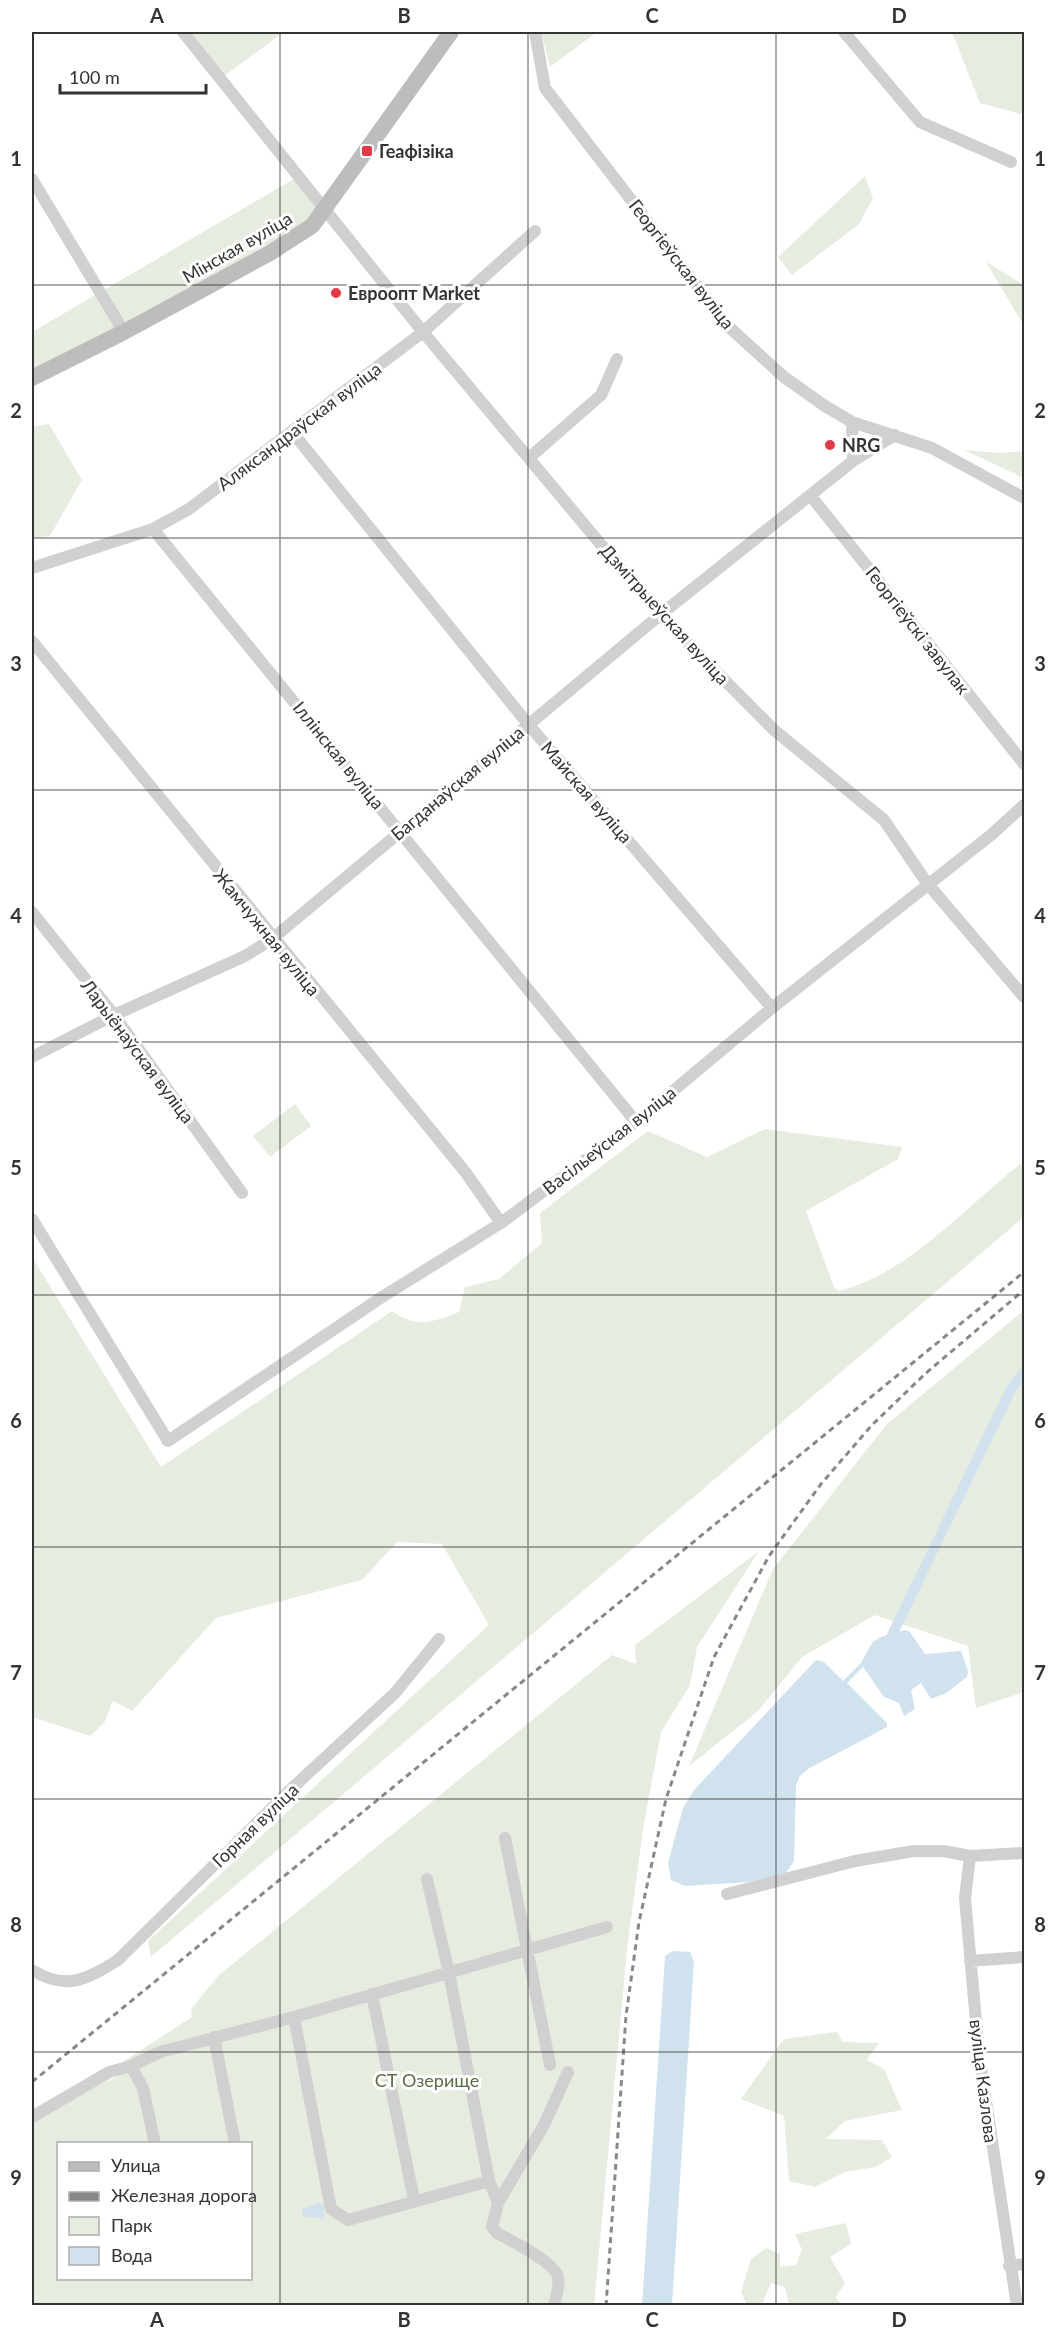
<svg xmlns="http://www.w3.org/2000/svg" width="1056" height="2337" font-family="Lato,sans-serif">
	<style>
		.green { fill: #e6ecdf; fill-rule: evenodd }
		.water { fill: #cfe2ee }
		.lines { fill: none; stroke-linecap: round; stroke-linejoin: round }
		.canal { stroke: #cfe2ee; stroke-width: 10 }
		.street { stroke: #d0d0d0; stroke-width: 12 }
		.secondary { stroke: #bdbdbd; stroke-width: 16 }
		.rail { stroke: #888; stroke-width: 3; stroke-dasharray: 6 4.5; stroke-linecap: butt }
		.grid { fill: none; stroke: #333; stroke-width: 1.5; stroke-opacity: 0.55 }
		.poi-dot { fill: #e63946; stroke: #fff; stroke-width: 2 }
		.labels { text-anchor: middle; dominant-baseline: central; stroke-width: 6; stroke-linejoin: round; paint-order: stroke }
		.poi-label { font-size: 18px; font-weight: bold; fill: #333; stroke: #fff; text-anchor: start }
		.street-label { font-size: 18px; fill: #333; stroke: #fff }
		.park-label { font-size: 18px; fill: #56703f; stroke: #fff }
		.neatline { fill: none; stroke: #333; stroke-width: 2 }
		.grid-label { font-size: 20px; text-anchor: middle; font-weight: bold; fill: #333 }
	</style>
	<rect width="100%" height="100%" fill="#fff"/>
	<path class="green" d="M183,32H284L220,79Z
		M541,32H597L550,67Z
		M952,32H1024V115L980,103Z
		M299,176L318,200L312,226L32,378V332Z
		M865,176L873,198L859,224L792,275L778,257Z
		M986,262L1024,285V326Z
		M49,424L82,480L50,536L32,538V427Z
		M964,450L1001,453L1024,451V478Z
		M295,1104L311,1126L270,1157L253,1136Z
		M765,1129L902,1147L898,1159L806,1211L834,1287L839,1291C910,1273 968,1204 1024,1161V1217L151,1957L148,1941L489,1625L442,1544L397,1542L362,1580L216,1618L132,1711L113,1701L104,1723L90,1736L32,1717V1257L161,1467L392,1311C417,1329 433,1322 459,1312L465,1287L499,1279L542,1243L540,1213L648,1131L707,1157Z
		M1024,1310V1692L976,1708L968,1646L875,1615L802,1657L758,1711L689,1766L773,1569L887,1424Z
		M759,1551L697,1647L690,1685L661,1732L643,1829L627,1950L594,2305L32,2306V2122L70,2098L118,2076L121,2063L192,2017L191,2009L218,1976L612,1655L636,1664L635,1645ZM58,2144H250V2278H58Z
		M837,2032L843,2042L879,2043L867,2060L884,2069L902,2110L845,2121L826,2139L882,2140L892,2157L876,2167L845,2172L815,2187L789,2181L784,2116L741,2099L784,2039Z
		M846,2223L851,2244L830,2257L845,2283L835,2298L844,2305H789L785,2287L771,2283L762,2305L746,2303L741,2292L751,2259L766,2248L780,2254V2267L796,2265L802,2250L795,2234Z"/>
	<path class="water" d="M905,1630L910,1632L925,1654L961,1651L968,1671L967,1677L946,1693L931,1699L921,1683L911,1690L915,1709L904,1716L899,1703L884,1697L863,1667L847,1683L887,1723V1727L808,1769L800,1776L796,1785L794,1861L786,1873L748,1882L685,1886L671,1880L668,1863L683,1808L694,1790L816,1660L824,1662L843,1681L861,1663L872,1643L880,1637Z
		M673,1951L690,1952L694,1962L672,2305H642L665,1956Z
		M320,2203L324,2206V2219L303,2216L302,2209Z"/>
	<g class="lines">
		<path class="canal" d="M892,1635L1011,1389L1024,1372"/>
		<path class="street" d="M183,32L423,332L660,615L774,730L884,820L927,883L1024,997
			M535,32L545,88L729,327L784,377L825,406L852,422L932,448L1024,498
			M844,32L920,122L1011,162
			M32,179L124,332
			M852,422L853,461
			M293,433L528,724L772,1008
			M529,458L601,395L617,359
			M811,496L1024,764
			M153,529L636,1122
			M32,568L153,529L189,509L423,332L535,231
			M32,641L466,1173L501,1223
			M32,912L114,1015L242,1193
			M32,1057L114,1015L245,956L272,939L660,615L853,461L895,435
			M32,1219L168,1441L382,1297L501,1223L636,1122L772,1008L991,835L1024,805
			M505,1838L550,2065
			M970,1856L965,1898L979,2055L1017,2306
			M427,1879L449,1973L489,2181L498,2203L492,2227L497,2233C511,2241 555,2262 558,2277C560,2286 556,2297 554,2306
			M727,1894L855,1861L914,1851H943L970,1856L1024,1853
			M970,1961L1024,1957
			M32,1970C66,1991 86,1980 118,1960L290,1790L395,1693L439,1639
			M372,1994L414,2200
			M294,2017L331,2209L348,2220L489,2181
			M214,2037L235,2144
			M131,2066L143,2088L155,2144
			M32,2117L109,2072L131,2066L160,2052L294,2017L607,1927
			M498,2203L544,2125L568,2072
			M1009,2266L1024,2264"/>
		<path class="secondary" d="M32,378L124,332L270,253L312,226L451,32"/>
		<path class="rail" d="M32,2082L1024,1272
			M606,2306L626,2016L639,1922L666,1799L714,1657L769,1556L821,1484L872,1425L926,1373L1024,1290"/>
	</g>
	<path class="grid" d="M280,32V2306M528,32V2306M776,32V2306M32,285H1024M32,538H1024M32,790H1024M32,1042H1024M32,1295H1024M32,1547H1024M32,1799H1024M32,2052H1024"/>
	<g class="poi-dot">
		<rect x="361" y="145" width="12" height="12" rx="3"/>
		<circle cx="336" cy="293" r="6"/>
		<circle cx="830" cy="445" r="6"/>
	</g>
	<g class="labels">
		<g class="poi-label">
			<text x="379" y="151">Геафізіка</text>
			<text x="348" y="293">Евроопт Market</text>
			<text x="842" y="445">NRG</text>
		</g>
		<g class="street-label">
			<text transform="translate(237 247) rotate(-30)">Мінская вуліца</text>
			<text transform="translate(682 264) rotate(52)">Георгіеўская вуліца</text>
			<text transform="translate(299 426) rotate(-37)">Аляксандраўская вуліца</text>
			<text transform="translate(665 614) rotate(48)">Дзмітрыеўская вуліца</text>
			<text transform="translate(918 630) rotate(52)">Георгіеўскі завулак</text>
			<text transform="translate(339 755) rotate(51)">Іллінская вуліца</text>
			<text transform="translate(457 783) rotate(-40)">Багданаўская вуліца</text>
			<text transform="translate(587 792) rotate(49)">Майская вуліца</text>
			<text transform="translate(267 932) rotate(51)">Жамчужная вуліца</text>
			<text transform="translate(138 1051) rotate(53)">Ларыёнаўская вуліца</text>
			<text transform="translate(609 1140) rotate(-38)">Васільеўская вуліца</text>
			<text transform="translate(255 1825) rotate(-44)">Горная вуліца</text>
			<text transform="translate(984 2081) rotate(83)">вуліца Казлова</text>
		</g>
		<g class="park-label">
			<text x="427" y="2080">СТ Озерище</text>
		</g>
	</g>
	<rect width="1056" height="2337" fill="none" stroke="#ffffff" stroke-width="66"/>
	<rect x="57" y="2142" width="195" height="138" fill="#ffffff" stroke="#adadad" stroke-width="1.5"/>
	<rect x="69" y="2162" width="30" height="9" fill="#bdbdbd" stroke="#adadad" stroke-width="1.5"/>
	<text x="111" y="2172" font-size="18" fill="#333333">Улица</text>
	<rect x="69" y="2192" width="30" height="9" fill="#888888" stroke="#adadad" stroke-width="1.5"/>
	<text x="111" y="2202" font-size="18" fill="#333333">Железная дорога</text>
	<rect x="69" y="2217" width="30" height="18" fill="#e6ecdf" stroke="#adadad" stroke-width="1.5"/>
	<text x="111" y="2232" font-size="18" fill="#333333">Парк</text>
	<rect x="69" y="2247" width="30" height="18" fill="#cfe2ee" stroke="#adadad" stroke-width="1.5"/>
	<text x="111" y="2262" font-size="18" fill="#333333">Вода</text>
	<path d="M60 84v9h146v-9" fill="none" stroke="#333333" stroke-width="3"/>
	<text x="69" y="84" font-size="18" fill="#333333" stroke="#ffffff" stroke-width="4.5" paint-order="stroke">100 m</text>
	<rect x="33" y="33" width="990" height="2271" class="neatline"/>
	<g class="grid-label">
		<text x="157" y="23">A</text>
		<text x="404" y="23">B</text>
		<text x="652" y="23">C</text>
		<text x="899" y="23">D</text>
		<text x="16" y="166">1</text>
		<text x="1040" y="166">1</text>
		<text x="16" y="418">2</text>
		<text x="1040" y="418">2</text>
		<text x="16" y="671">3</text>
		<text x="1040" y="671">3</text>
		<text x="16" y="923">4</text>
		<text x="1040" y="923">4</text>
		<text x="16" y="1175">5</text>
		<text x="1040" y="1175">5</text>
		<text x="16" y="1428">6</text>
		<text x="1040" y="1428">6</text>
		<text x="16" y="1680">7</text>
		<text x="1040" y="1680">7</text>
		<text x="16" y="1932">8</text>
		<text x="1040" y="1932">8</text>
		<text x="16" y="2185">9</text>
		<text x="1040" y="2185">9</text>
		<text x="157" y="2327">A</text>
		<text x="404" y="2327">B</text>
		<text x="652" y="2327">C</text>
		<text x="899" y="2327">D</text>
	</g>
</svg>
